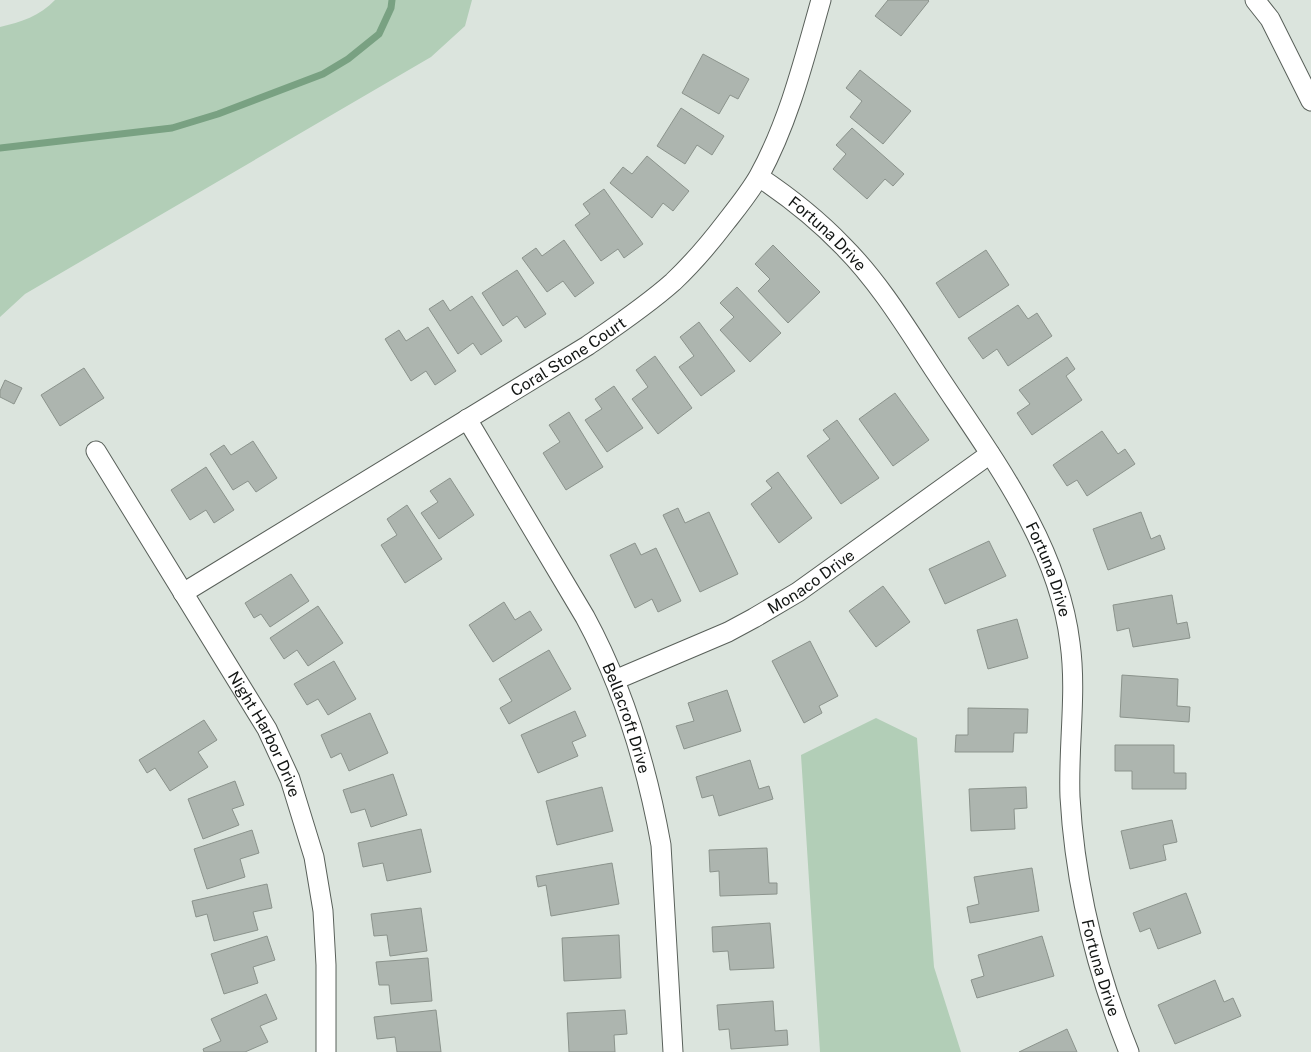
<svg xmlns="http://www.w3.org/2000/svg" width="1311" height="1052" font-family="'Public Sans',sans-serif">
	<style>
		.green { fill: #b2ceb7 }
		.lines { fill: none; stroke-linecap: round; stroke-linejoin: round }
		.stream { stroke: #79a182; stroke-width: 7 }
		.building { fill: #adb5af; stroke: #8b938c }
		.street-casing { stroke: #59605a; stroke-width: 21 }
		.street { stroke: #fff; stroke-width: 19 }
		.labels { text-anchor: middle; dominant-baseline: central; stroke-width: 4; stroke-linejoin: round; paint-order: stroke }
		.street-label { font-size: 16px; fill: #121513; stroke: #e9f1ea }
	</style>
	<rect width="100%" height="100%" fill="#dbe4dd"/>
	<path class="green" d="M55,0H472L465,26L431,57L25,294L0,317V27C21,22 40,16 55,0Z
		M876,718L917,738L934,967L961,1052H820L801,755Z"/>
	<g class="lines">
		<path class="stream" d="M0,148L172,128L218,114L323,74L348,59L379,34L391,8L392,0"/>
	</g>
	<path class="building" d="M888,0H928L929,1L901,36L875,16Z
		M703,54L749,79L738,99L730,95L719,114L682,93Z
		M860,70L911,111L883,144L850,117L862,101L846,88Z
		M681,108L724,136L712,155L697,145L685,164L657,146Z
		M852,128L904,174L893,186L885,179L867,199L833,169L846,154L836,145Z
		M647,156L689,191L673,211L663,203L652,218L610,183L623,167L632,174Z
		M604,189L643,244L624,258L618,249L601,261L575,225L590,214L583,204Z
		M564,240L594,283L575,297L563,281L547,292L522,258L536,248L542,256Z
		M773,245L820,292L788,323L758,291L770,279L755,264Z
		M986,250L1009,285L959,318L936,283Z
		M517,270L546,314L525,328L517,316L503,326L482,293Z
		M737,287L781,333L750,362L720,330L734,317L720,303Z
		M472,296L502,341L481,355L473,343L458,354L429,309L443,300L450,311Z
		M1018,305L1028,319L1037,313L1052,336L1008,366L997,349L983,359L968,338Z
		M699,322L735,371L701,396L679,367L694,356L680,337Z
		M428,327L456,371L435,385L426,371L411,381L385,339L399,330L406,341Z
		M655,356L692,408L658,434L632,399L648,387L636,370Z
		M1067,357L1075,369L1066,376L1082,400L1032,435L1017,413L1030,404L1019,390Z
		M84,368L104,398L60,426L41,395Z
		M5,380L22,388L14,404L0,397V391Z
		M614,386L643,428L607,452L585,420L602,409L595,399Z
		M895,393L929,440L893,466L859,419Z
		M569,412L603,467L566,490L543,453L560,442L549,425Z
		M837,420L879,478L841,504L807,456L830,439L823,430Z
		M1102,431L1118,454L1125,449L1135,464L1087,496L1077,480L1067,486L1053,465Z
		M253,441L277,478L256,492L248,481L233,490L210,454L224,445L231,455Z
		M206,467L234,510L214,523L206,510L190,520L171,490Z
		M778,472L812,518L779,543L751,504L772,488L766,481Z
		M450,478L474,515L439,539L421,513L438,502L430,491Z
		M407,505L442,559L405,583L381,545L397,535L387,519Z
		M678,508L685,523L709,512L738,574L700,592L663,515Z
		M1141,512L1151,539L1160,535L1165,549L1108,570L1093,529Z
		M989,541L1006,576L945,604L929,569Z
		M635,543L641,555L656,548L681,601L658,612L652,599L635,608L610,555Z
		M291,574L309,601L270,627L261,614L254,618L245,603Z
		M883,586L910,622L876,647L849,611Z
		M1172,595L1177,624L1187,622L1190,638L1133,647L1129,628L1117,631L1113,605Z
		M504,602L515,620L530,611L542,630L493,662L469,625Z
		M318,606L343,643L308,666L297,650L284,659L270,638Z
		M1017,619L1028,658L988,669L977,630Z
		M810,641L838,696L819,706L822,713L804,723L772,661Z
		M549,650L571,689L509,724L500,708L512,701L499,679Z
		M334,661L356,699L328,715L318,699L307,705L294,684Z
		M1122,675L1178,679L1177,706L1190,707L1189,722L1120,717Z
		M727,690L741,731L684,749L676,726L694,721L688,703Z
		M968,708L1028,709L1027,733H1014L1013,752H955L956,735H968Z
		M575,711L586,736L572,742L578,756L538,773L521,735Z
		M370,713L388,753L349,771L341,753L331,758L321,735Z
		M204,720L217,740L198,752L208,767L170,791L155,768L147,773L139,760Z
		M1115,745H1174V773H1186V789H1132V771H1115Z
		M750,760L759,789L769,786L773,799L719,816L713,795L702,798L696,777Z
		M393,774L407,815L371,827L365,809L351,813L343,790Z
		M235,781L244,805L232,809L239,825L203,839L188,799Z
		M602,787L613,831L557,845L546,801Z
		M1026,787L1027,808L1014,809L1015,829L971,831L969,789Z
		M1172,820L1177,842L1163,845L1166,860L1130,869L1121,831Z
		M421,829L431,872L387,881L383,863L363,867L358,843Z
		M252,830L259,853L240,859L245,877L207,889L194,849Z
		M767,848L769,883H777V894L720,896L719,871L710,872L709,850Z
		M612,863L619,904L551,916L546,885L538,887L536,876Z
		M1032,868L1039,911L970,923L967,907L979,904L974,877Z
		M267,884L272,908L253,912L258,930L214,941L207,914L196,917L192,901Z
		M1186,893L1201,933L1158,949L1150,928L1140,932L1133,913Z
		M421,908L427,951L390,956L387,935L374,936L371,914Z
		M770,923L774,968L730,970L728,951L713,952L712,927Z
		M619,935L621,978L564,981L562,938Z
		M267,936L275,960L253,967L258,983L224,994L211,954Z
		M1042,936L1054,976L977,998L971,980L984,976L978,955Z
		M428,958L432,1001L391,1004L389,985H379L376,962Z
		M1215,980L1224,1002L1233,998L1241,1016L1175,1044L1158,1005Z
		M266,994L277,1019L260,1026L268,1042L245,1052H204L203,1049L221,1041L211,1019Z
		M773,1001L775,1031L787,1030L788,1045L731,1049L729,1029L719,1030L717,1005Z
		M436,1010L441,1052H397L395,1037L377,1039L374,1017Z
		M625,1010L627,1034L614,1035L615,1052H569L567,1013Z
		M1067,1029L1077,1052H1019Z"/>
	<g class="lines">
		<defs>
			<g id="street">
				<path d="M1255,0L1270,19L1311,101"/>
				<path id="s1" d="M759,177C789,197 817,219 843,246C880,283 908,330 937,374C991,456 1058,543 1070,643C1077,693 1068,745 1070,797C1075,885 1096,970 1129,1052"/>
				<path id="s2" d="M467,419L585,617C623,687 647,767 661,845L673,1052"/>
				<path id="s3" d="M96,451L267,729L290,779L314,857L323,911L326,965V1052"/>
				<path id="s4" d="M183,593L587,346C616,326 646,306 673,282C692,264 710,243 726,222C737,208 750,192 759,176C789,121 804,60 821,0"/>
				<path id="s5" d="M615,680L728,632L754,618L798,592L990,454"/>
			</g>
		</defs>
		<use href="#street" class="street-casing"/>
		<use href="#street" class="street"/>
	</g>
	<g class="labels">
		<g class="street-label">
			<text stroke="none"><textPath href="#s1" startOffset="89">Fortuna Drive</textPath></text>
			<text stroke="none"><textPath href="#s4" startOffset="452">Coral Stone Court</textPath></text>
			<text stroke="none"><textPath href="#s1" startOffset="494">Fortuna Drive</textPath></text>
			<text stroke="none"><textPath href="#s5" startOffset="220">Monaco Drive</textPath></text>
			<text stroke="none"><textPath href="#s2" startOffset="340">Bellacroft Drive</textPath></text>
			<text stroke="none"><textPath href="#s3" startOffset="330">Night Harbor Drive</textPath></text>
			<text stroke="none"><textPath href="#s1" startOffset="899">Fortuna Drive</textPath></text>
		</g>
	</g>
</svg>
